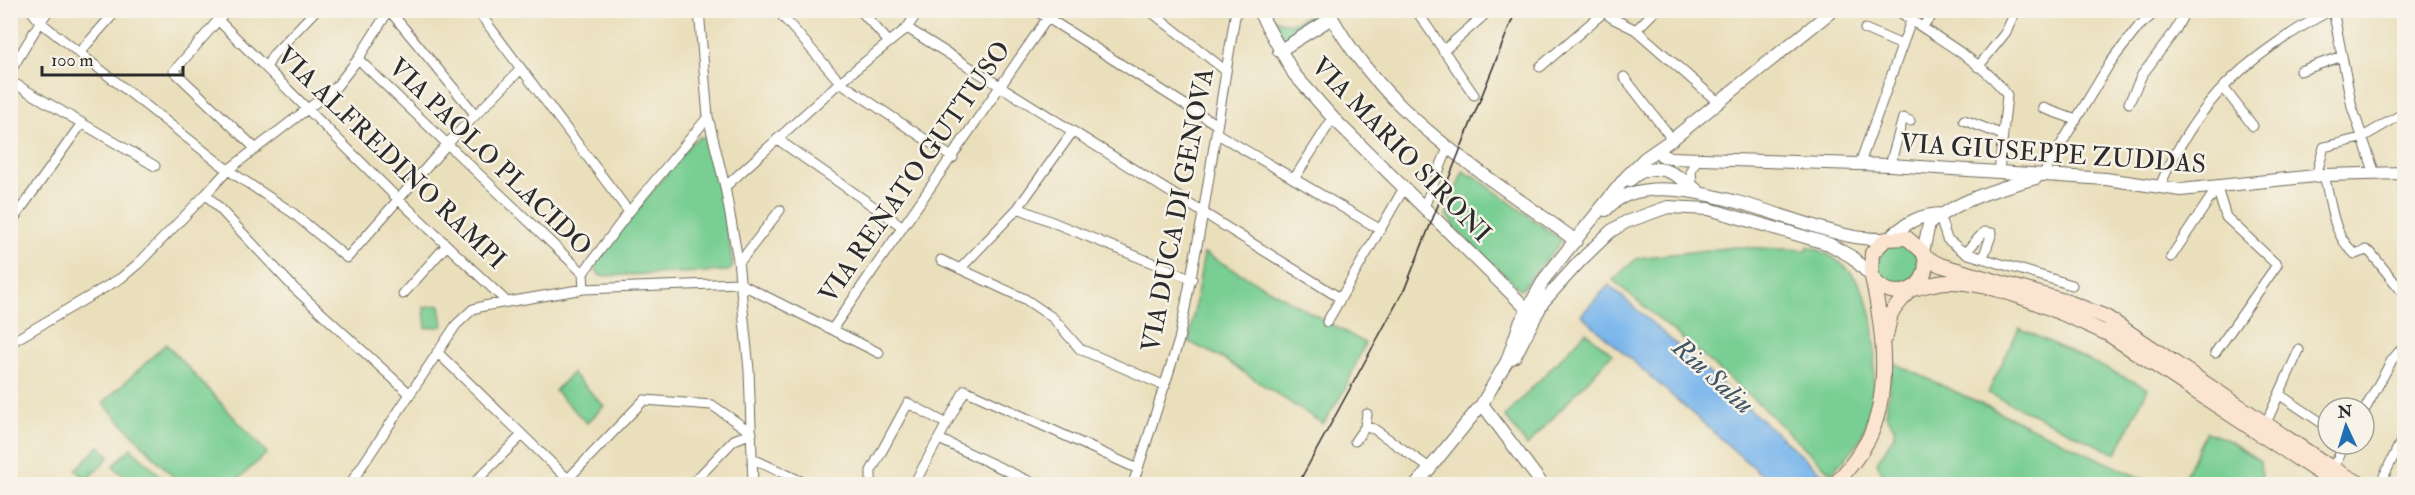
<svg xmlns="http://www.w3.org/2000/svg" width="2415" height="495" font-family="'IM FELL Double Pica',serif">
	<style>
		.green { fill: #78ce93; stroke: #527c5f; stroke-width: 1.5 }
		.water { fill: #79b6ec; stroke: #52708c; stroke-width: 1.5 }
		.lines { fill: none; stroke-linecap: round; stroke-linejoin: round }
		.minor-casing { stroke: #6e6a5d; stroke-width: 11 }
		.tertiary-casing { stroke: #6e6a5d; stroke-width: 14 }
		.secondary-casing { stroke: #6e6a5d; stroke-width: 16 }
		.minor { stroke: #fff; stroke-width: 9 }
		.tertiary { stroke: #fff; stroke-width: 12 }
		.secondary { stroke: #fce5d0; stroke-width: 14 }
		.tram { stroke: #2b2b2b; stroke-width: 1.5 }
		.labels { text-anchor: middle; dominant-baseline: central; stroke-width: 5; stroke-linejoin: round; paint-order: stroke }
		.street-label { font-size: 26px; fill: #2b2b2b; stroke: #f7f3e8 }
		.water-label { font-size: 27px; font-style: italic; fill: #425565; stroke: #f7f3e8 }
	</style>
	<rect width="100%" height="100%" fill="#f7f3e8"/>
	<filter id="ink" filterUnits="userSpaceOnUse"><feTurbulence type="fractalNoise" baseFrequency=".0167" numOctaves="2"/><feDisplacementMap in="SourceGraphic" scale="12" xChannelSelector="R" yChannelSelector="G"/><feConvolveMatrix kernelMatrix="1 2 1 2 8 2 1 2 1" color-interpolation-filters="sRGB"/></filter>
	<filter id="wash" filterUnits="userSpaceOnUse"><feTurbulence type="fractalNoise" baseFrequency=".008" numOctaves="4" result="noise"/><feDisplacementMap in="SourceGraphic" scale="24" xChannelSelector="R" yChannelSelector="G"/><feGaussianBlur stdDeviation="1.35" result="paint"/><feColorMatrix in="noise" values="0 0 0 0 0 0 0 0 0 0 0 0 0 0 0 0 0 1.4 0 .05"/><feComposite in="paint" operator="in"/></filter>
	<g filter="url(#wash)">
		<rect width="100%" height="100%" fill="#eadfbb"/>
		<path class="green" d="M1309,11H1322L1323,17L1284,40L1267,12C1280,27 1298,27 1309,11Z
			M700,137L708,138L721,187L733,267L728,271L600,276L593,264L692,142Z
			M1463,171L1471,176L1473,175L1562,241L1521,290L1452,226L1454,223L1446,215Z
			M1877 265a21 21 0 1 1 42 0a21 21 0 1 1-42 0Z
			M1808,246C1869,266 1878,317 1874,374C1873,393 1870,414 1863,433C1856,448 1843,461 1831,473L1761,406L1613,280L1637,258L1735,247L1807,250Z
			M1204,253L1365,343L1345,389L1323,424L1222,358L1189,342Z
			M440,305L443,326L426,328L424,307Z
			M2019,328L2148,388L2116,454L1988,393Z
			M1586,332L1612,354L1527,446L1505,416Z
			M166,344L267,453L233,484H180L103,403Z
			M1892,362L2153,484H1898L1881,472L1877,462L1894,436V427L1886,415Z
			M572,373L604,406L587,423L555,391Z
			M2206,432L2226,439L2260,461L2262,480L2259,484H2181Z
			M99,446L110,456L87,480L76,470Z
			M131,448L169,484H132L113,466Z"/>
		<path class="water" d="M1609,285L1834,484H1772L1581,315Z"/>
	</g>
	<g filter="url(#ink)">
		<g class="lines">
			<defs>
				<path id="minor" d="M31,10L40,22L228,170L293,213L347,258L448,143L520,70
					M227,10L174,71L256,149
					M389,10L475,114
					M477,10L629,212
					M699,10L708,117L725,187L738,260L749,370L753,484
					M777,10L840,82L953,158
					M860,10L888,41
					M1035,10L1217,125
					M1149,10L1226,71
					M1416,10L1474,95
					M1602,10L1612,18L1636,30L1719,103
					M1897,10C1930,35 1984,61 2007,95L1999,172
					M2333,10L2352,107L2374,171
					M218,20L399,200L507,302
					M1922,27L1937,10
					M907,28L1340,298
					M1865,29L1902,45
					M1636,30L1656,10
					M1443,51L1490,10
					M80,52L117,10
					M358,59L583,273L584,289
					M267,66L273,55L316,10
					M1540,67L1604,12
					M1978,67L2006,32L2016,10
					M2300,71L2342,56
					M10,72L40,22L49,10
					M1624,77L1672,139
					M10,81L155,166
					M2223,87L2253,126
					M2129,103L2142,75L2175,31L2186,10
					M2043,108L2076,120
					M1964,120L2003,135
					M1216,133L1381,230
					M777,139L903,227
					M1860,163L1911,21
					M1890,165L1903,118L1910,121
					M2403,173L2404,215
					M2324,175C2332,204 2331,233 2355,254L2366,250L2371,253L2404,294
					M2042,176L2110,63L2139,26L2158,10
					M2316,176L2324,147L2361,138L2404,113
					M1294,179L1333,118
					M1692,185L1691,170L1697,159
					M725,187L840,82L907,28L919,10
					M2159,188C2197,99 2248,55 2331,10
					M206,194L228,170L336,87L358,59L389,10
					M1424,207L1448,148
					M1018,208L1192,279
					M1940,218L1947,239L1965,253L2072,285
					M10,224L82,123
					M1965,253L1984,232L1992,233L1983,258
					M2171,257L2213,194H2219
					M738,260L742,259L780,210
					M941,260L1025,299L1053,318L1080,349L1165,386
					M960,269L1018,208L1073,131
					M583,273L629,212L708,117
					M403,294L447,245
					M1327,322L1404,188
					M833,328L1053,10
					M10,343L121,278L139,263L206,194L294,288L410,394
					M437,352L573,484
					M2215,353L2277,265L2226,217L2217,188
					M2280,395L2328,427
					M2364,411L2392,360L2404,346
					M2266,423L2299,350
					M1365,427L1367,414
					M939,439L1035,484
					M1355,441L1365,427L1374,429L1431,469
					M753,459L807,484
					M2332,468L2346,444
					M350,484L456,325L473,309L484,306L584,289L739,283L879,353
					M473,484L522,435
					M563,484L644,400L712,405L752,433
					M692,484L734,440L752,433
					M875,484L871,481V471L908,403L947,424
					M914,484L965,390L1138,469
					M1133,484L1179,340L1203,214L1236,10
					M2380,484L2404,435"/>
				<path id="tertiary" d="M1258,10L1294,74L1333,118L1531,313
					M1328,10C1382,115 1485,173 1576,241
					M1279,51L1332,18
					M1659,148L1662,156L1671,158L1890,165L2106,179L2181,190L2324,175L2404,173
					M1630,180C1653,157 1678,174 1698,191
					M1606,210C1651,155 1792,225 1850,236C1862,239 1874,239 1886,239
					M1889,238C1906,223 1920,214 1943,214
					M1923,252L1929,224C1958,200 1999,188 2036,178
					M1507,361L1515,356L1543,302L1580,261L1611,231L1626,222L1668,207L1709,209L1829,244L1852,257L1872,277
					M1482,404L1542,484
					M1417,484L1482,404L1507,361L1520,323L1545,278L1626,177L1645,158L1674,138L1833,10"/>
				<path id="secondary" d="M1925,257L1940,265L2071,303L2106,317L2332,468L2361,484
					M1871,274L1872,253L1886,239L1907,238L1923,252C1937,287 1892,308 1872,277
					M1913,289C1925,286 1937,282 1949,282C1998,282 2064,314 2108,334L2336,484
					M1886,336L1891,313L1909,291
					M1835,484C1847,471 1859,456 1868,440C1892,392 1883,327 1872,277"/>
			</defs>
			<use href="#minor" class="minor-casing"/>
			<use href="#tertiary" class="tertiary-casing"/>
			<use href="#secondary" class="secondary-casing"/>
			<use href="#minor" class="minor"/>
			<use href="#tertiary" class="tertiary"/>
			<use href="#secondary" class="secondary"/>
			<path class="tram" d="M1298,484L1405,288L1516,10"/>
		</g>
	</g>
	<g class="labels">
		<g class="street-label">
			<text transform="translate(1401 150) rotate(46)">VIA MARIO SIRONI</text>
			<text transform="translate(2053 154) rotate(4)">VIA GIUSEPPE ZUDDAS</text>
			<text transform="translate(490 157) rotate(44)">VIA PAOLO PLACIDO</text>
			<text transform="translate(391 158) rotate(44)">VIA ALFREDINO RAMPI</text>
			<text transform="translate(915 172) rotate(-55)">VIA RENATO GUTTUSO</text>
			<text transform="translate(1178 210) rotate(-79)">VIA DUCA DI GENOVA</text>
		</g>
		<g class="water-label">
			<text transform="translate(1713 376) rotate(42)">Riu Saliu</text>
		</g>
	</g>
	<rect width="2415" height="495" fill="none" stroke="#f7f3e8" stroke-width="36"/>
	<g transform="translate(2346 426) rotate(356)"><circle r="28" fill="#f7f3e8" stroke="#a5a39c" stroke-width="1.5"/>
	<path d="M0-4.5L10 22L0 15L-10 22Z" fill="#1f6fb2"/>
	<text y="-9" font-size="16" font-weight="bold" text-anchor="middle" fill="#2b2b2b">N</text>
	</g>
	<path d="M42 66v9h141v-9" fill="none" stroke="#2b2b2b" stroke-width="3"/>
	<text x="51" y="66" font-size="18" fill="#2b2b2b" stroke="#f7f3e8" stroke-width="4.5" paint-order="stroke">100 m</text>
</svg>
